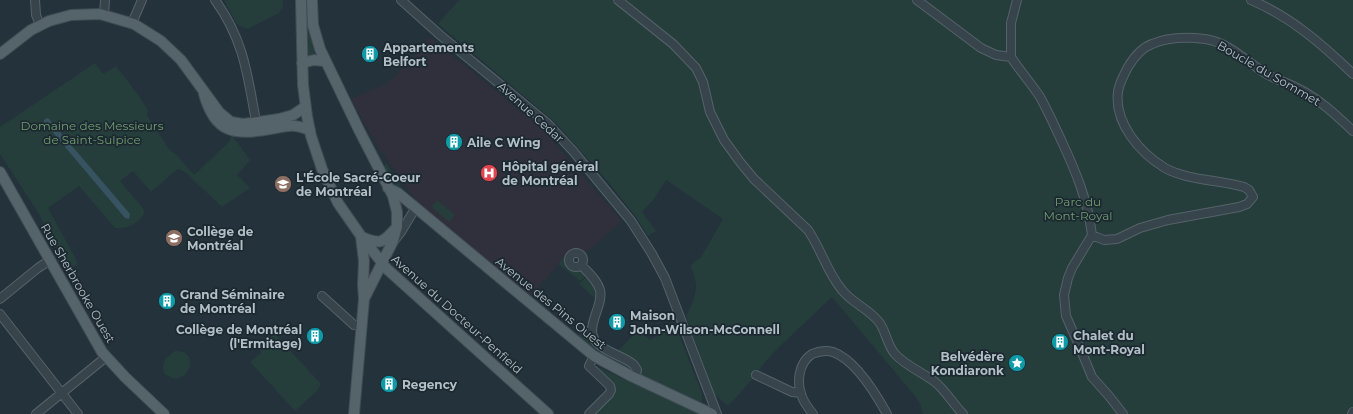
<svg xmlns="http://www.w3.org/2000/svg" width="1353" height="414" font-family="Montserrat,sans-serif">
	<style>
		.medical { fill: #2f303c }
		.green { fill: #263e3b }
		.water { fill: #375261 }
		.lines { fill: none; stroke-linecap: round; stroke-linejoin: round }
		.minor-casing { stroke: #556269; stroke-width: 10 }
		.major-casing { stroke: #404d54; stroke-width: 12 }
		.minor { stroke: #37444b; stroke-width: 8 }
		.major { stroke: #55636b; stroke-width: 10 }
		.labels { text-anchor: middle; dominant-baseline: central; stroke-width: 3.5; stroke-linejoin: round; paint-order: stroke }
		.poi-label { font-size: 12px; font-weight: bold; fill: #b2bfc7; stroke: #1c2930; text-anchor: start }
		.street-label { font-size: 12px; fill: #b2bfc7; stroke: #1c2930 }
		.park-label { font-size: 12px; fill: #719c71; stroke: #1c2930 }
	</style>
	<rect width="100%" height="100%" fill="#23323b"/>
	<path class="medical" d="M430,37L528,117L547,134L622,221L585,254L577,248L570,250L531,296L416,201L373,140L375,139L373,136H371L369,132L351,99L389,82Z"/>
	<path class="green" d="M224,0H283V6L279,13L247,29L237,24Z
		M459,0H1353V414H923L920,404L915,396L832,297L778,348L761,367L753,379L728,406L714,394L686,316C695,298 701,286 690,266L698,259H700L723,219L666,180L654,199L642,212L656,231L648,236L636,217L610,184L555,122L438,24Z
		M307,26H308L316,55L308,56Z
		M95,63L103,74L116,66C127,80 138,94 148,110L147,115L169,149L178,156L194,175L229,142L232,135L250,160L237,175L250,188L222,207L185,172L178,169L151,192L133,171L120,181L143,208L144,213C139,223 127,230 115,228L79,186L48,208L78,263L70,270L39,214L0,154V127Z
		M386,163L401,185L398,188L388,176L384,167Z
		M437,200L455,215L449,222L432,207Z
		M564,257H565C565,274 577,267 586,276L580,281L558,264Z
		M586,277L595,288L597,300L579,284Z
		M590,322L589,335L632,368L631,369L606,357L578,336Z
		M676,327L702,394V401H699L640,374C642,362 625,357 617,352L638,330L650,340Z
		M275,334L321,384L317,391L295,411L250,362L261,353L260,346Z
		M175,351C198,350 193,378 174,379L165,374C159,364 167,356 175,351Z
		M595,366L699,414H593L612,394Z"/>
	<path class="water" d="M47,118L49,119L130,214L129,219L125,218L44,122V120Z"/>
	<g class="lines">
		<defs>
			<path id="minor" d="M35,0L36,15L40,25
				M215,0C245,41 248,79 257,127
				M401,0L440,35L547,123L573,151L631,221L652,254L665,278L717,414
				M618,0L673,44L696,68L703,82L710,112L724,140L740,162L754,179L808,230C821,249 827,272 842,290C852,303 869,309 879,322C886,331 887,345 895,354C906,366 922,372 935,382C946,391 953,404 963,414
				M917,0L981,48L996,55L1011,57C1020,71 1031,83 1040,97C1048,111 1055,127 1062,142C1076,172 1088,201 1092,235
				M1251,0C1291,17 1322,44 1353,74
				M104,15L105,0
				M132,23L142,0
				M1011,57V23L1017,0
				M394,241L401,232L416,207
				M569 260a7 7 0 1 1 14 0a7 7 0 1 1-14 0Z
				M581,265C588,272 597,280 600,290C604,307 583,327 597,343C607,353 624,356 634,365L637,370L635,378
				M322,296L354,325L362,327
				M0,299L38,268L50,260
				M0,314L78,414
				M756,375L792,392L801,393
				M36,414L106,357
				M589,414L609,394L611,390L610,386L589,366L594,356
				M813,414C809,409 805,404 803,399C796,384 798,363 812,354C819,351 826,350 833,352C856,360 876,394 887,414
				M1123,414L1109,396L1092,377L1078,343L1066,316L1064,295L1068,278L1072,268L1092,235L1104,240L1117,239L1140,228L1168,220L1239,207L1247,204L1253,197L1249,190L1244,187C1220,180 1186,180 1165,168C1140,153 1114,123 1118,92C1119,83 1124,75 1128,67C1134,57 1141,48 1152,44C1168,37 1188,37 1205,39C1228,42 1246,61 1265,73C1276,80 1289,83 1301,90C1320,100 1337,116 1353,131
				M1352,414L1353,412"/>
			<path id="major" d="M301,0L303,85L307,116L311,136L322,169L338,203L361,236L387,269L548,414
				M312,0L313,25L320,49L359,130L393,196L397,212V227L393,241L364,299L354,414
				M0,54L31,30L49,21L71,15L100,14L134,24L161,41L181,60L219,112L231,122L243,124L279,119L293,115L305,107
				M302,63L314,60L324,61
				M204,94C215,133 234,136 270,129C278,128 287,125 295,126C300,126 305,129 310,130
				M0,172L102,352L125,377L164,414
				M388,188L398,193L594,356L631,376L712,414
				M361,237L364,261L363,285L364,299
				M362,237C380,245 383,243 396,228"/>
		</defs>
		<use href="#minor" class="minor-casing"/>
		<use href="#major" class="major-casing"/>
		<use href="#minor" class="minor"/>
		<use href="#major" class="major"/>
	</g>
	<defs>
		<symbol id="building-disc" viewBox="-11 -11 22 22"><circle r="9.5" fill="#0f9aa8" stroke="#1c2930"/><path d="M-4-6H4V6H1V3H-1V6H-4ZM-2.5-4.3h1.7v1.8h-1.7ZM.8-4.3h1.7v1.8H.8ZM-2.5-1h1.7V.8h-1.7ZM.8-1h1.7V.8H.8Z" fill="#fff"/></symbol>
		<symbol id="hospital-disc" viewBox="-11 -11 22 22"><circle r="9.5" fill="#e0444e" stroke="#1c2930"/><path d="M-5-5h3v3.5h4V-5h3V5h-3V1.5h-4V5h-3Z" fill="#fff"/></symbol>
		<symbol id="school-disc" viewBox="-11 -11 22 22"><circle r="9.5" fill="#8d6e63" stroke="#1c2930"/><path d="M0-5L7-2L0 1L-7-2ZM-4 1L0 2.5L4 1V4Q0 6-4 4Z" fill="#fff"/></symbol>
		<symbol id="sight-disc" viewBox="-11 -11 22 22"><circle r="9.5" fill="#0f9aa8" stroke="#1c2930"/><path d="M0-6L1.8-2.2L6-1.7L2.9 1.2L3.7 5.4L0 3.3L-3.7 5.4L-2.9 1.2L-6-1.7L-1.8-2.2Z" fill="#fff"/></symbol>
	</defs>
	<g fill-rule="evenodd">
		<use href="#building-disc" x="360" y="44" width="20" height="20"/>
		<use href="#building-disc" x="444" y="132" width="20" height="20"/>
		<use href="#hospital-disc" x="479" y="163" width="20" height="20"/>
		<use href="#school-disc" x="273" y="174" width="20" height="20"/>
		<use href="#school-disc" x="164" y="228" width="20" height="20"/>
		<use href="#building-disc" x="157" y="291" width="20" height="20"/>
		<use href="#building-disc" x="607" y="312" width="20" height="20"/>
		<use href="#building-disc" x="305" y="326" width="20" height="20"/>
		<use href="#building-disc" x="1050" y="332" width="20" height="20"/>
		<use href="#sight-disc" x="1007" y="353" width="20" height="20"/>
		<use href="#building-disc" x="379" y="374" width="20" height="20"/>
	</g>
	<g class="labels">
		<g class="poi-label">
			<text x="383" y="47">Appartements<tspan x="383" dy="14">Belfort</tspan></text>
			<text x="467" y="142">Aile C Wing</text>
			<text x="502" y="166">Hôpital général<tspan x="502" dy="14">de Montréal</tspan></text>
			<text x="296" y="177">L'École Sacré-Coeur<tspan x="296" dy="14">de Montréal</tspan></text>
			<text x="187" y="231">Collège de<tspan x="187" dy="14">Montréal</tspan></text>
			<text x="180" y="294">Grand Séminaire<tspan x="180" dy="14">de Montréal</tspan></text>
			<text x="630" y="315">Maison<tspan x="630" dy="14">John-Wilson-McConnell</tspan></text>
			<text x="302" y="329" text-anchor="end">Collège de Montréal<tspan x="302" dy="14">(l'Ermitage)</tspan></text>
			<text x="1073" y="335">Chalet du<tspan x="1073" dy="14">Mont-Royal</tspan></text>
			<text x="1004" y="356" text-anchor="end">Belvédère<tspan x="1004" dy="14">Kondiaronk</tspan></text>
			<text x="402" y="384">Regency</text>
		</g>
		<g class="street-label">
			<text transform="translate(1269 73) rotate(30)">Boucle du Sommet</text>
			<text transform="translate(531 112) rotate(42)">Avenue Cedar</text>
			<text transform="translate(78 283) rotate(60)">Rue Sherbrooke Ouest</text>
			<text transform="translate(551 303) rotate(39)">Avenue des Pins Ouest</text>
			<text transform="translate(457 314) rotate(42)">Avenue du Docteur-Penfield</text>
		</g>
		<g class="park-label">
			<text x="92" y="125">Domaine des Messieurs<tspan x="92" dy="14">de Saint-Sulpice</tspan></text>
			<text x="1078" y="201">Parc du<tspan x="1078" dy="14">Mont-Royal</tspan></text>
		</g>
	</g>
</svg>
